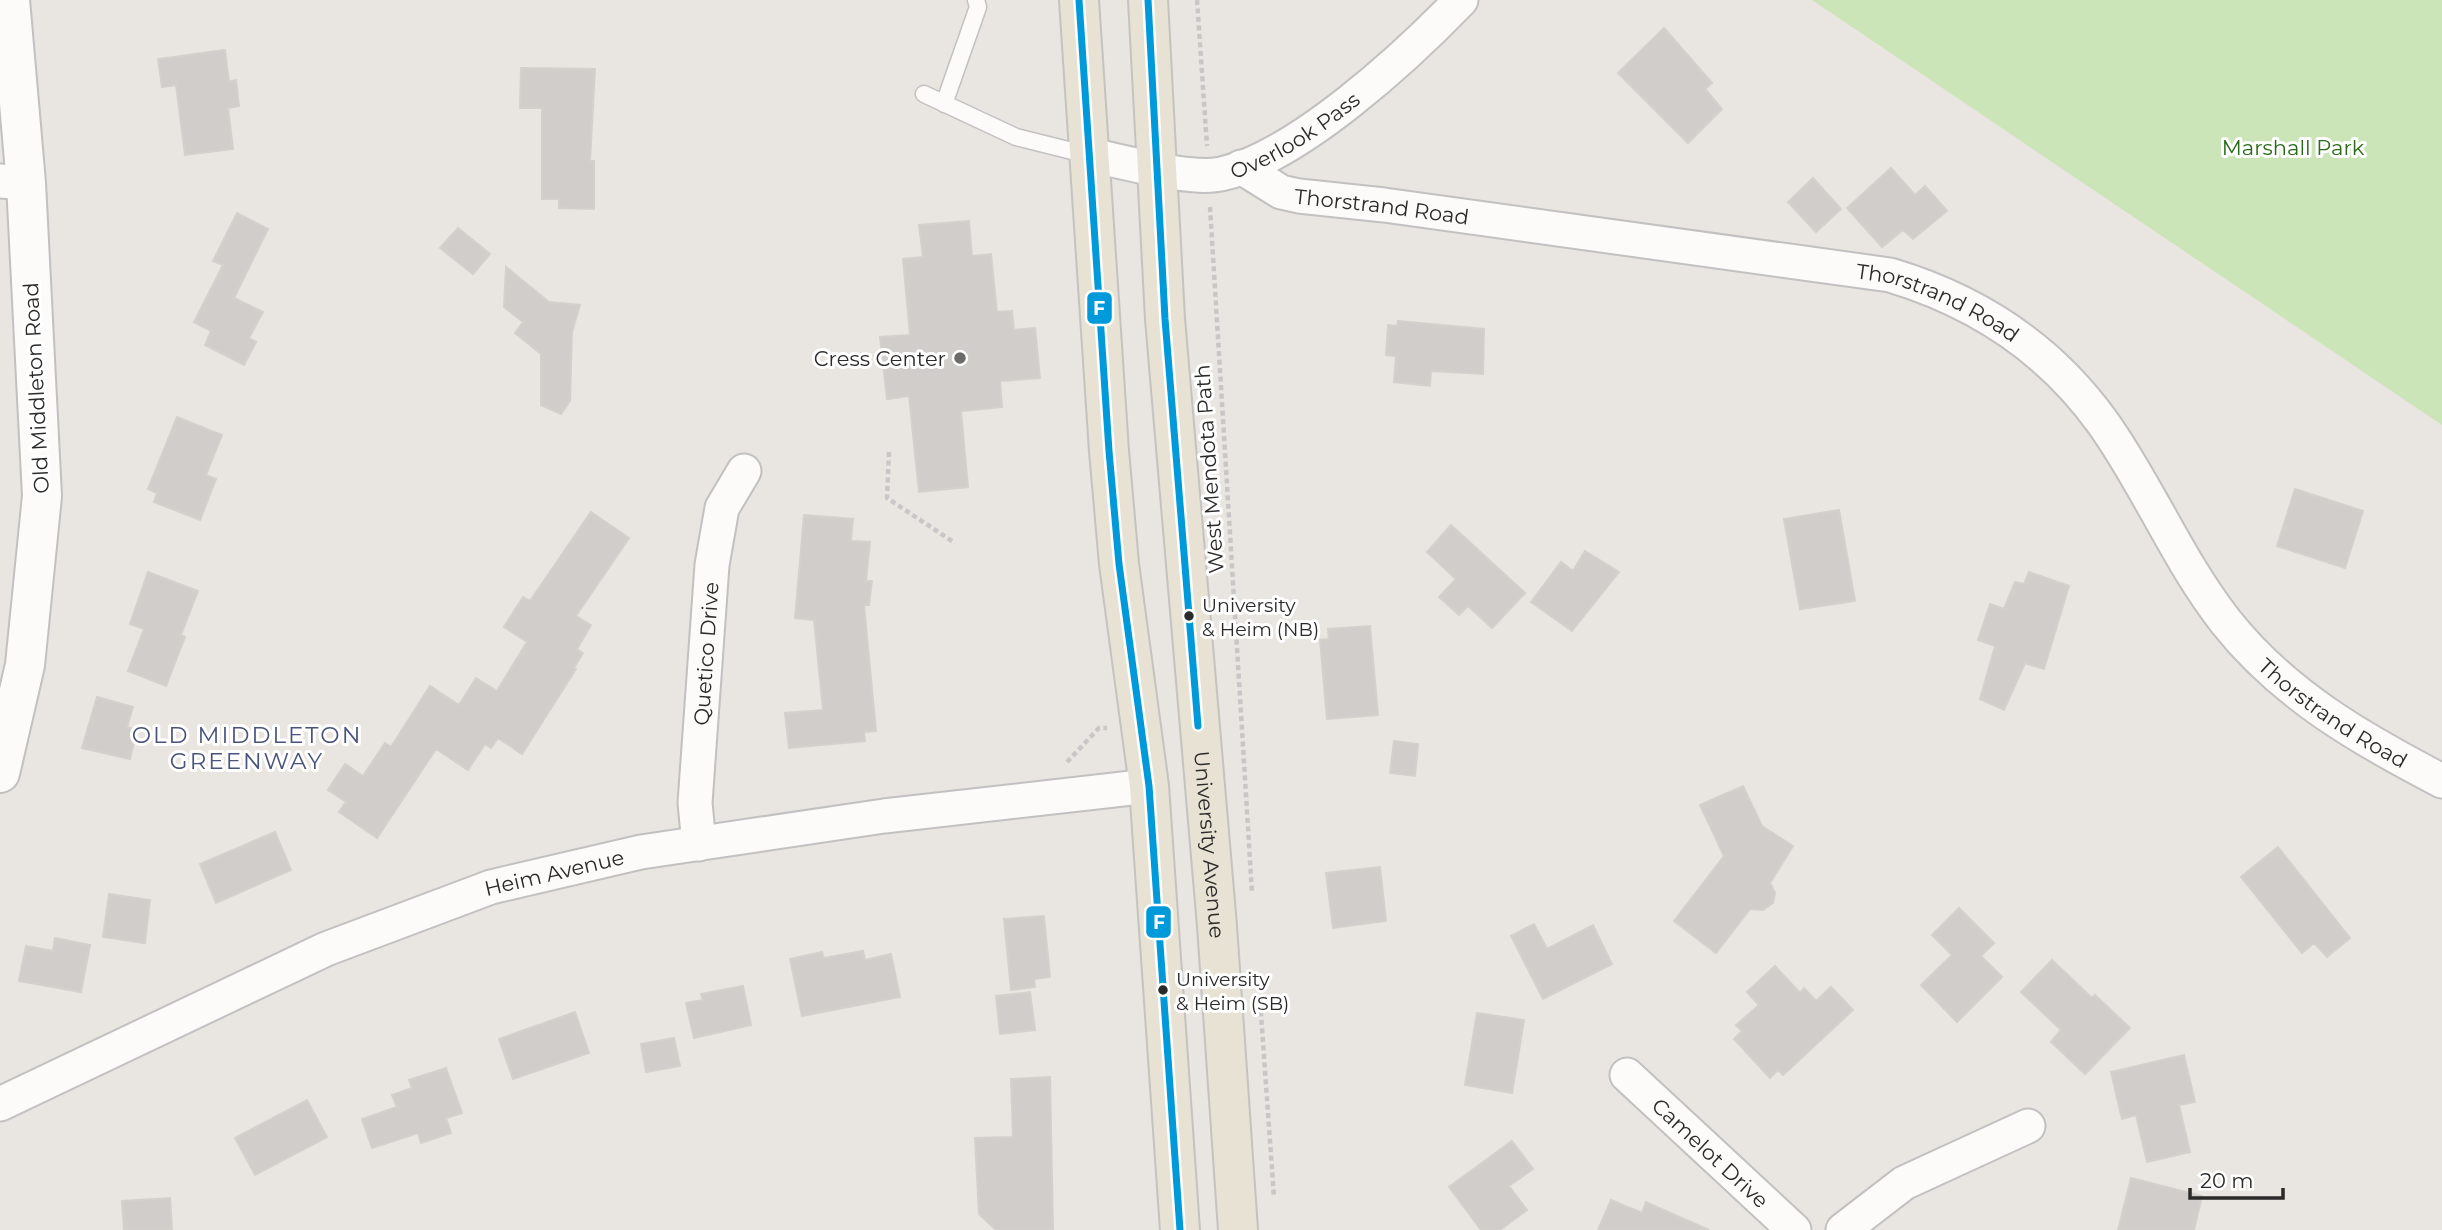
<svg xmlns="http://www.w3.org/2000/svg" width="2442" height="1230" font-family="Montserrat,sans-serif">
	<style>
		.green { fill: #cbe5b8 }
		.building { fill: #d0cdca; stroke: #d4d1cc; stroke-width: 2 }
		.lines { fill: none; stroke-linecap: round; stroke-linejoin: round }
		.lane-casing { stroke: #c2c1c2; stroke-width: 19 }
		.street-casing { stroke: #c2c1c2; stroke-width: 37 }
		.secondary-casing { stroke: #c2c1c2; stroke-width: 42 }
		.primary-casing { stroke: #c4c3c1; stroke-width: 42 }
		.path { stroke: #c8c7c7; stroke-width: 4.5; stroke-dasharray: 5 3.5; stroke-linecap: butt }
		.lane { stroke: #fcfbfa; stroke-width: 16 }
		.street { stroke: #fcfbfa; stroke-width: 33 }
		.secondary { stroke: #fcfbfa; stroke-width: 38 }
		.primary { stroke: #e7e2d3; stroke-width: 38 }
		.bus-1-casing { stroke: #fff; stroke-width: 12 }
		.bus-1 { stroke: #009ada; stroke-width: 7 }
		.poi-dot { fill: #6d6b6a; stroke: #fff; stroke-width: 2.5 }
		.bus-dot { fill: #2a2a2a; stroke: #fff; stroke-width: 2.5 }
		.labels { text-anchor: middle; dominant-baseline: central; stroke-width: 6; stroke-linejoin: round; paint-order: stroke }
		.bus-label { font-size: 19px; fill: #2a2a2a; stroke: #fff; text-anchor: start }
		.street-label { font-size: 21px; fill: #2a2a2a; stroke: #fff }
		.park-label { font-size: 21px; fill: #2a6a18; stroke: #fff }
		.poi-label { font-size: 21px; fill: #2a2a2a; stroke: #fff; text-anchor: end }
		.neighbourhood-label { font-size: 23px; letter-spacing: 2px; fill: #49537d; stroke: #fff }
		.line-badge { stroke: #fff; stroke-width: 2.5 }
		.badge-label { font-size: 19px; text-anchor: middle; font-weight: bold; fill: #fff }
	</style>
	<rect width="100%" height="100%" fill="#e9e5e0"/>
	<path class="green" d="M1812,0H2442V425Z"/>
	<path class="building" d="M1664,28L1712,83L1705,89L1722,109L1688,143L1618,73Z
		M225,50L229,82L236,80L239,106L228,108L233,149L185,155L176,85L162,87L158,59Z
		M521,68L595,69L590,161H594V209L559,208V199H542V108H520Z
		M1891,168L1915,195L1925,186L1947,211L1913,239L1903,230L1882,247L1847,208Z
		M1813,178L1841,209L1816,232L1788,202Z
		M237,213L268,229L234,298L263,312L249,338L256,342L244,365L205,345L211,331L194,322L223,265L213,261Z
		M969,221L972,256L991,254L997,312L1012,311L1014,330L1035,328L1040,378L1000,381L1002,407L961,411L968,487L919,492L909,396L887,399L880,337L910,335L903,259L923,257L919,225Z
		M458,228L490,254L473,274L440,248Z
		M506,267L549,302L580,305L572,332L570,401L561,414L541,405V354L515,333L523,322L504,307Z
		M1398,321L1484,329L1483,374L1431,371L1430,386L1394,382L1396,356L1386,355L1388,325L1397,326Z
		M177,417L222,435L206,475L216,479L200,520L154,502L157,493L148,489Z
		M2295,489L2363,511L2345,568L2277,546Z
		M1839,510L1855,601L1800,609L1784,519Z
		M591,512L629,538L576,616L591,625L577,649L583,653L574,668L576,669L522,754L498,738L491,748L485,744L468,770L436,749L377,838L339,812L346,802L328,790L345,764L363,776L385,743L391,747L430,686L459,705L476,678L497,691L527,642L504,627L523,597L530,601Z
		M804,515L853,519L851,541L870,542L866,581H872L869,605H864L876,731L864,732L865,741L789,748L785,713L823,710L814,620L795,618Z
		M1451,525L1525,593L1492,628L1468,606L1459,615L1439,597L1456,579L1427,552Z
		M1585,551L1619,572L1572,631L1531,602L1561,562L1573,571Z
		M148,572L198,591L181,635L185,637L166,686L128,671L144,629L130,624Z
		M2029,572L2069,586L2044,669L2025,663L2004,710L1980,699L1995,646L1978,640L1990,604L2004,609L2015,582L2024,584Z
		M1370,626L1378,715L1327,719L1320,640L1329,639L1328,629Z
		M97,697L133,707L127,727L137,730L130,759L82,748Z
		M1394,741L1418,744L1415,776L1390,773Z
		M1743,786L1762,826L1793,846L1770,883L1775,893L1773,903L1763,910L1750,909L1716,953L1674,921L1724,856L1700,805Z
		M275,832L291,870L216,903L200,864Z
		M2278,847L2350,938L2327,957L2314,943L2302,953L2241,877Z
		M1380,867L1386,921L1333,928L1326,873Z
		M109,894L150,900L145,943L103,937Z
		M1959,908L1994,943L1981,956L2002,977L1957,1022L1921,985L1952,955L1932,935Z
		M1044,916L1050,977L1034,979L1035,987L1011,990L1004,919Z
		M1534,924L1547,949L1593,925L1612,964L1543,999L1511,936Z
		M55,938L90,945L81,992L19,981L26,946L53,951Z
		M863,951L865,960L891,954L900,997L802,1016L790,959L822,952L824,958Z
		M2052,960L2092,998L2095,995L2130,1028L2085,1074L2051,1042L2061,1030L2021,992Z
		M1775,966L1800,993L1804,988L1816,1001L1831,987L1853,1010L1783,1075L1778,1070L1770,1078L1734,1039L1742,1031L1736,1025L1759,1005L1747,992Z
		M743,986L751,1025L694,1038L686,1003L703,1000L701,994Z
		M1030,992L1035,1030L1000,1034L996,996Z
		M575,1012L589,1053L513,1079L499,1039Z
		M1477,1013L1524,1020L1512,1093L1465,1085Z
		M674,1038L680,1066L646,1072L641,1044Z
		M2184,1055L2195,1102L2179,1105L2190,1152L2147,1162L2136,1115L2122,1119L2111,1072Z
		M446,1068L462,1113L446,1118L451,1133L421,1143L418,1133L372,1148L362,1119L397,1107L392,1095L412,1088L409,1080Z
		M1050,1077L1053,1230H996L979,1214L975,1138L1013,1137L1011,1079Z
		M307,1100L327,1137L255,1175L235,1138Z
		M1512,1141L1533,1169L1509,1186L1527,1210L1500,1230H1481L1449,1187Z
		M2131,1178L2202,1196L2194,1230H2118Z
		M170,1198L172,1230H124L122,1201Z
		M1611,1200L1642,1213L1646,1202L1709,1230H1598Z"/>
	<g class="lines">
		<defs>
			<path id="lane" d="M924,94L1016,137L1088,155
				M944,104L978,7L976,0"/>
			<g id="street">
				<path id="s1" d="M1090,155C1122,161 1190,181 1221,174C1298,157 1407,56 1461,0"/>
				<path id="s2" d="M1241,167L1281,192L1299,196L1384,205L1890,275C1977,301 2050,349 2103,423C2148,486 2178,561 2226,622C2284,695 2361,739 2442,781"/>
				<path d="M0,181L26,183"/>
				<path id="s3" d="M699,844L695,803L712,565L722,508L744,471"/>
				<path id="s4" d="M1627,1075L1794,1230"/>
				<path id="s5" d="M0,1104L326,949L491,887L641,852L884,816L1149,786"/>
				<path d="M1843,1230L1904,1183L2028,1126"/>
			</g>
			<path id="secondary" d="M0,773L25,665L42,496L26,183L10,0"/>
			<g id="primary">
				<path d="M1079,0L1109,451L1119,564L1149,786L1180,1230"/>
				<path id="s6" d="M1148,0L1165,319L1217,926L1238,1230"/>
			</g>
		</defs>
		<use href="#lane" class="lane-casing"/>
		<use href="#street" class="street-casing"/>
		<use href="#secondary" class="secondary-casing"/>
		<use href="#primary" class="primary-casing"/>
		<path class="path" d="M1197,0L1207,146
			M1210,207L1252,893
			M889,452L887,498L955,543
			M1067,762L1099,728H1107
			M1259,986L1274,1197"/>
		<use href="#lane" class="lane"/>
		<use href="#street" class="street"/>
		<use href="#secondary" class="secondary"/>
		<use href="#primary" class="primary"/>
		<defs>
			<path id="bus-1" d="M1079,0L1109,451L1119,564L1149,786L1180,1230
				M1148,0L1165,319L1198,726"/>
		</defs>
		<use href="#bus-1" class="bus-1-casing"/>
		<use href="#bus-1" class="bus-1"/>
	</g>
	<circle class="poi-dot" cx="960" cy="358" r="7"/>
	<g class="bus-dot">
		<circle cx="1189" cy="616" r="6"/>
		<circle cx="1163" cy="990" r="6"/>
	</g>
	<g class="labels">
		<g class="bus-label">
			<text x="1202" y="605">University<tspan x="1202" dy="24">&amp; Heim (NB)</tspan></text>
			<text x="1176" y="979">University<tspan x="1176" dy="24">&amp; Heim (SB)</tspan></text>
		</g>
		<g class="street-label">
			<text stroke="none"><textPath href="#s1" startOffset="217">Overlook Pass</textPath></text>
			<text stroke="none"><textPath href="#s2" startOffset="149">Thorstrand Road</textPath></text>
			<text stroke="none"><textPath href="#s2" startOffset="716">Thorstrand Road</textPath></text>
			<text transform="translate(36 388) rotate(-93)">Old Middleton Road</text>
			<text transform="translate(1209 469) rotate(-94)">West Mendota Path</text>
			<text stroke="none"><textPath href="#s3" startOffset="191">Quetico Drive</textPath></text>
			<text stroke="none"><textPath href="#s2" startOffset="1302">Thorstrand Road</textPath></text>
			<text stroke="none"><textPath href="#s6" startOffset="847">University Avenue</textPath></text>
			<text stroke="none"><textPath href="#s5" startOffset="602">Heim Avenue</textPath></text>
			<text stroke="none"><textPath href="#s4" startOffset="114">Camelot Drive</textPath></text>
		</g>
		<g class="park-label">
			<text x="2293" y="147">Marshall Park</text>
		</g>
		<g class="poi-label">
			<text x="946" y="358">Cress Center</text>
		</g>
		<g class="neighbourhood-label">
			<text x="247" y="735">OLD MIDDLETON<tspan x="247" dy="26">GREENWAY</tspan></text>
		</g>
	</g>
	<g class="line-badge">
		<rect x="1086" y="291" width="27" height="34" rx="7" fill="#009ada"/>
		<rect x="1145" y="905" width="27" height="34" rx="7" fill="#009ada"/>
	</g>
	<g class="badge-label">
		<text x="1099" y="315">F</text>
		<text x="1159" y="929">F</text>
	</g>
	<path d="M2190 1188v10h93v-10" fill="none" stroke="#2a2a2a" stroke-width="3.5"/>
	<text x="2200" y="1188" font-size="21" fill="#2a2a2a" stroke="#ffffff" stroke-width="5" paint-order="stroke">20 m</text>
</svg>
